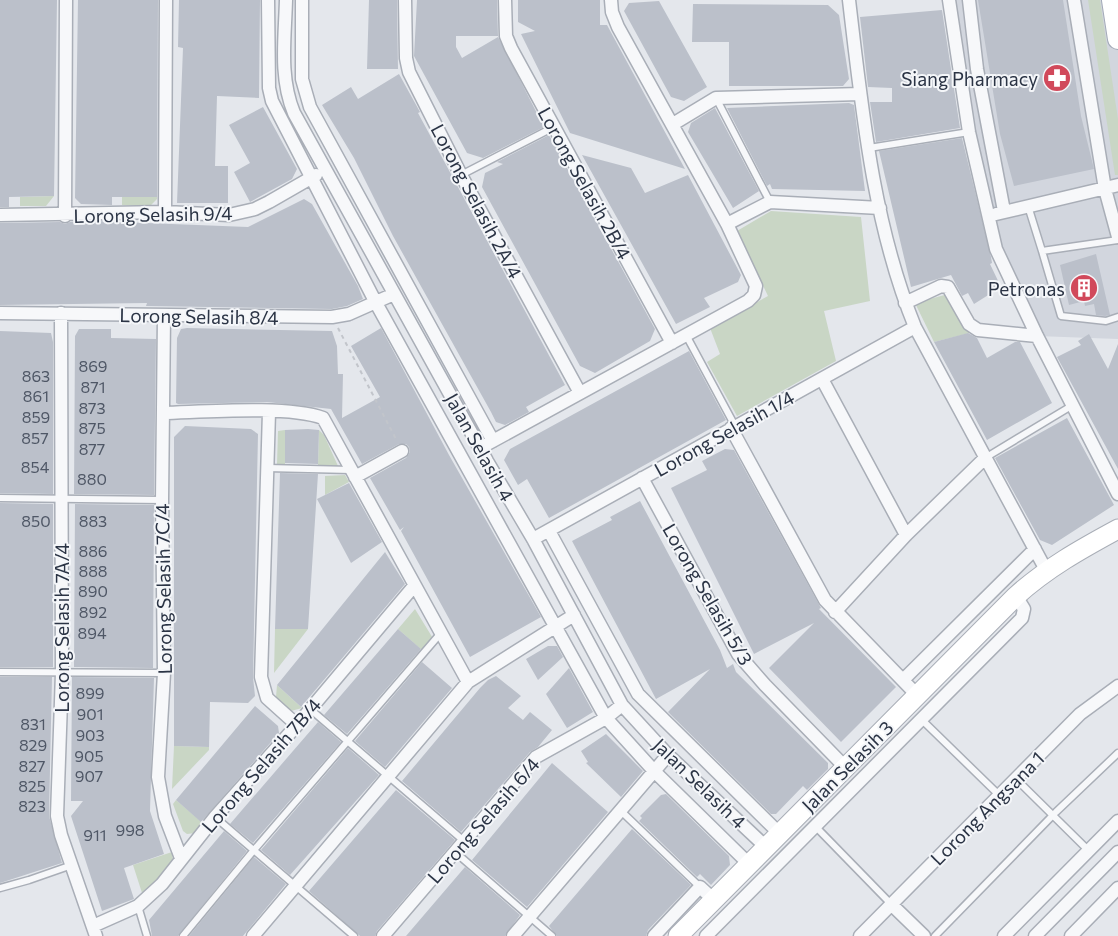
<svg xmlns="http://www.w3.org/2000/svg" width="1118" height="936" font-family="Commissioner,sans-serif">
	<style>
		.built { fill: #d2d6de }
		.green { fill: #c9d6c5 }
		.building { fill: #bbc0ca }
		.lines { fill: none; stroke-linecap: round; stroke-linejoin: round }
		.lane-casing { stroke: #a9aeb7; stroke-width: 9 }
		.street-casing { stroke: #a9aeb7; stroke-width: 15 }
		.secondary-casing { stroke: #a9aeb7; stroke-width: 21 }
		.primary-casing { stroke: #a3abb8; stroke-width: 22 }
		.path { stroke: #c2c5cb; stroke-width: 2; stroke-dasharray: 4 4; stroke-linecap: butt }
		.lane { stroke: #f7f8fa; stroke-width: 6 }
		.street { stroke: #f7f8fa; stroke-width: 12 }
		.secondary { stroke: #fff; stroke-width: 19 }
		.primary { stroke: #fff; stroke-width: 20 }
		.labels { text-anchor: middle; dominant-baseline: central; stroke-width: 4; stroke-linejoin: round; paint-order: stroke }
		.number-label { font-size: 16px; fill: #4f5766 }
		.poi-label { font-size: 19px; fill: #2b3445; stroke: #f4f6f9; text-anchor: end }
		.street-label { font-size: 19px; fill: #2b3445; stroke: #f4f6f9 }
	</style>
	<rect width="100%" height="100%" fill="#e4e7ec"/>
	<path class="built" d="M949,0H1112L1118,39V339L1037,336L996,249Z"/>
	<path class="green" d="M1088,0H1100L1118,119V175H1115Z
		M54,196L46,206H20V197Z
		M122,197H157V199L150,206L122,205Z
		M771,211L861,217L870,301L824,311L836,361L737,416L707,362L720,354L710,328L768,296L737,231Z
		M952,293L974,332L934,342L915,303Z
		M285,430V464H277L278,431Z
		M319,430L324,435L338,466L318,465Z
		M345,475L349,482L325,495V476Z
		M415,609L434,640L424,652L398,629Z
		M275,629H308L274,673Z
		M277,685L302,708L291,711L276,697Z
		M174,746L209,747V750L172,789Z
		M176,800L204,824L196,833L187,834L183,831L173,804Z
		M172,852L173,860L143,896L133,865Z"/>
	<path class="building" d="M0,0H57L54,196L9,197V207H0Z
		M78,0H158L157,197H112V205L81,204L75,198Z
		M179,0H260L259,98L217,96L215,166H228V203H177L183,48L178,47Z
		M369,0H397L398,69H367Z
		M417,0H497L498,36H456V47L462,58L498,37L544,127L483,158L467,153L414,56Z
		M518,0H600V25H607L685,169L570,133L521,34L535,31L518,22Z
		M978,0H1063L1081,116L1094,169L1014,186L1000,134Z
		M659,1L707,87L684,101L671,97L624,11L629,3Z
		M693,4L828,5L839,15L849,79L843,86H729V42H692Z
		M942,10L960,128L876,142L870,102H892V88L868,87L860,17Z
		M399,74L420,112L418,113L565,385L526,407L529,412L505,425L496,422L491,412L393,236L354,158L322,105L351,87L358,99Z
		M849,103L854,105L865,191L772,189L770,184L767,186L727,108Z
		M263,107L297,169L292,179L250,202L234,172L250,163L229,125Z
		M715,108L759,191L733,208L688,132L691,123Z
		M549,135L655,329L650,341L595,373L580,366L482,187L485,173L503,164L497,162Z
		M962,138L991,257L992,263L990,264L1001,287L974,304L968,293L962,296L951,275L911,287L879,151Z
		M582,155L631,168L645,193L688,175L741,275L738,282L704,298L710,307L676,324Z
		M304,199L312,204L358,286L363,299L347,306L332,309L146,306L147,303L0,305V223L60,222L65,224L70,222L95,221L248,227Z
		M1096,254L1110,315L1105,316L1096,315L1094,304L1085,306L1084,301L1069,305L1060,265Z
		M187,328L332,331L337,346L338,374H343L342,418L380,397L351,346L381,328L449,455L541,617L470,657L401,531L404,527L400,530L370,478L406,458L410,452L409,447L406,444H399L362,464L331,409L267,402L178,404L176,403L177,338L181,329Z
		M79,329H111V338L156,339L154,495L74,494L75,336Z
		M0,331L51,333L53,342V494L0,493Z
		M968,333L977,338L987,358L1015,342H1020L1052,403L987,440L934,342Z
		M1089,334L1108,369L1118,344V469L1057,357L1081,345L1078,341Z
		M689,351L726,420L549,518L527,479L518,485L504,460L510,449Z
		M1067,418L1114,505L1052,545L1040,540L995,458Z
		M185,426L251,429L258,434L253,677L255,696L248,703L210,702L209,747L174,746V437Z
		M308,429L319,430L318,464L285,463V430Z
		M725,449L734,450L821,608L819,609L896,687L841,742L769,668L814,623L754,654L671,488L707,470L702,461Z
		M280,473L318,474L308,629H275Z
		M349,483L382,542L351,563L317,499Z
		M640,501L720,650L727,668L733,664L736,672L828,763V769L807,790L803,786L776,814H771L668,712L710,669L656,699L572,541L612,520L610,517Z
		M0,503L53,504V667H0Z
		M75,504L154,505L153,668L74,667Z
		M385,552L405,584L301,707L277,685Z
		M398,629L421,649L347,734L324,715Z
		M548,646H557L563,657L538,680L526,659Z
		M422,662L452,688L385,767L355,741Z
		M569,668L593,712L567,728L546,694Z
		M496,676L521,696L508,708L523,720L530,712L552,730L538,747L530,752L461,832L402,781L480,688L488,680Z
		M0,677H52L49,816L62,863L0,883Z
		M72,677L154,678L150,811L164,854L124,868L134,899L102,911L71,816L83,801H71Z
		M255,706L278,726L279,733L201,822L176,800Z
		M318,722L341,742L253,843L230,824Z
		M606,734L643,771L621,797L586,763L588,762L581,751Z
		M348,748L379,775L290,875L261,850Z
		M552,763L608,812L527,907L472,860Z
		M396,790L455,840L377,931L375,936H360L309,891Z
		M666,794L729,856L730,865L711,885L700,874L697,877L639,821L642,818L640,816L661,795Z
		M632,829L691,885L648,930L646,936H557L549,926Z
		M224,831L247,851L178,936H152L149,920Z
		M254,857L286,884L243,936H189Z
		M465,867L520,915L505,936H406Z"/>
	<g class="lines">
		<defs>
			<path id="lane" d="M716,98L770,202
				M869,148L969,132
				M461,175L554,127
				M1028,206L1042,251L1118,240
				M1042,251L1061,316L1106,321L1118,317
				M686,335L735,426
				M985,458L1073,405
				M267,468L351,470
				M0,498L162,500
				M0,672L164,673
				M310,709L464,841
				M921,719L999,795
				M1016,779L1089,851
				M621,811L700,887
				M215,817L354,936
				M815,826L892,905
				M455,852L552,936
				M0,888L29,880L72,865
				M138,906L147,936
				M183,936L254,850L440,634
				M935,936L1056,812L1118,753"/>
			<path id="street" d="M268,0L269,88L272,101L376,303L606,718L655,772L749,864
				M286,0C285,38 279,77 294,113L487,461L533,539L622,705L668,755L766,847
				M302,0V79L310,107L493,441
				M405,0L406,58L409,72L461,175L580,393
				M505,0L506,36L511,48L672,343
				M849,0C862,110 873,224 915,327L1046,570
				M949,0L969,132L996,249L1037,336L1118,494
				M969,0L977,69L1004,211
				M1074,0L1105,189L1118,237
				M673,124L716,98L860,94
				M165,212L166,0
				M996,214L1118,185
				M0,215L165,212L229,215L255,209L269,202L316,175
				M65,216L66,0
				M727,224L770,202L880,208
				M905,303L941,286L948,287L969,324L978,330L1037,336
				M0,313L332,317L349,314L394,294
				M61,313L62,673L57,816L61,835L96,936
				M164,316L162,500L164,673L158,777L165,816L181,858
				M822,379L906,535
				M269,412L261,677L267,698L297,725
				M163,413C203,412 287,405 323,418L468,682
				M731,428L825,600L918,696
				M480,448L748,301L754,295L756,286L727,224L618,27L612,12L611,0
				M355,477L402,451
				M642,478L738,654L765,685L845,767
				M549,531L638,694L780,834
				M533,539L915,327
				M835,612L906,535L985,458
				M903,680L1035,549
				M892,905L924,936
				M93,926L138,906L162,884L215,817L297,725L414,586
				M253,936L468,682L574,615
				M383,936L536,757L606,718L622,705
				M513,936L668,755
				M654,936L700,887L714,900
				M706,936L1022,618L1024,609L1016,596
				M860,936L1080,714L1118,686
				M1004,936L1118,821
				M1035,936L1118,852
				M1071,936L1118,888"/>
			<path id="secondary" d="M678,936L1016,596C1047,568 1081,549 1118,529"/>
			<path id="primary" d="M1112,0L1118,39"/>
		</defs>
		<use href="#lane" class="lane-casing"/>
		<use href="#street" class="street-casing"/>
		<use href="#secondary" class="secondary-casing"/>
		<use href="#primary" class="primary-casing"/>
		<path class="path" d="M338,328L397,441"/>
		<use href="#lane" class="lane"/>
		<use href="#street" class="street"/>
		<use href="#secondary" class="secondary"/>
		<use href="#primary" class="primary"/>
	</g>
	<defs>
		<symbol id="pharmacy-disc" viewBox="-11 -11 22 22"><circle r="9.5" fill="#d1495b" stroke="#f4f6f9"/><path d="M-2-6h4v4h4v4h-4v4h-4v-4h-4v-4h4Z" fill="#fff"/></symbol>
		<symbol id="building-disc" viewBox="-11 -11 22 22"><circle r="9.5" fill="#d1495b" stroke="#f4f6f9"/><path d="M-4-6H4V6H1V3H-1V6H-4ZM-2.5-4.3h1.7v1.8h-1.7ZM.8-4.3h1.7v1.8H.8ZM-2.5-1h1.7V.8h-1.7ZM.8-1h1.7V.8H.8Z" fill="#fff"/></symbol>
	</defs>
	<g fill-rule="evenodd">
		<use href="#pharmacy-disc" x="1041" y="62" width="32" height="32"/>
		<use href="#building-disc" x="1068" y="272" width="32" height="32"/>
	</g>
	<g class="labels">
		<g class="number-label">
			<text x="93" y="365">869</text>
			<text x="36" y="375">863</text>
			<text x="93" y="386">871</text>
			<text x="36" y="395">861</text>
			<text x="92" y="407">873</text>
			<text x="36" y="416">859</text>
			<text x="92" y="427">875</text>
			<text x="35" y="437">857</text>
			<text x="92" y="448">877</text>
			<text x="35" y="466">854</text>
			<text x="92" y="478">880</text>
			<text x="36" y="520">850</text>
			<text x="93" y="520">883</text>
			<text x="93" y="550">886</text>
			<text x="93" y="570">888</text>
			<text x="93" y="590">890</text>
			<text x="93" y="611">892</text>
			<text x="92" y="632">894</text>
			<text x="90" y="692">899</text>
			<text x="90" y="713">901</text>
			<text x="33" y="723">831</text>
			<text x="90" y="734">903</text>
			<text x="33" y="744">829</text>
			<text x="89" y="755">905</text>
			<text x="32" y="765">827</text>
			<text x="89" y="775">907</text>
			<text x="32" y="785">825</text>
			<text x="32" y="805">823</text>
			<text x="130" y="829">998</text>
			<text x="95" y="834">911</text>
		</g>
		<g class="poi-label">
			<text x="1038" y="78">Siang Pharmacy</text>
			<text x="1065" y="288">Petronas</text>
		</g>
		<g class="street-label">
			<text transform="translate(585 183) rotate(61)">Lorong Selasih 2B/4</text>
			<text transform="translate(477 201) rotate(62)">Lorong Selasih 2A/4</text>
			<text transform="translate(153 214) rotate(-1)">Lorong Selasih 9/4</text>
			<text transform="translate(199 316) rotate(1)">Lorong Selasih 8/4</text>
			<text transform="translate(724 433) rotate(-29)">Lorong Selasih 1/4</text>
			<text transform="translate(480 447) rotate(61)">Jalan Selasih 4</text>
			<text transform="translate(163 589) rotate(-91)">Lorong Selasih 7C/4</text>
			<text transform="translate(708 594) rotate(60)">Lorong Selasih 5/3</text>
			<text transform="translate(61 628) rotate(-90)">Lorong Selasih 7A/4</text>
			<text transform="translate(261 765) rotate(-49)">Lorong Selasih 7B/4</text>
			<text transform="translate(847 766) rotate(-45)">Jalan Selasih 3</text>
			<text transform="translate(700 783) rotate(44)">Jalan Selasih 4</text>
			<text transform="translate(987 808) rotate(-45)">Lorong Angsana 1</text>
			<text transform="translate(483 820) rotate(-49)">Lorong Selasih 6/4</text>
		</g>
	</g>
</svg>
